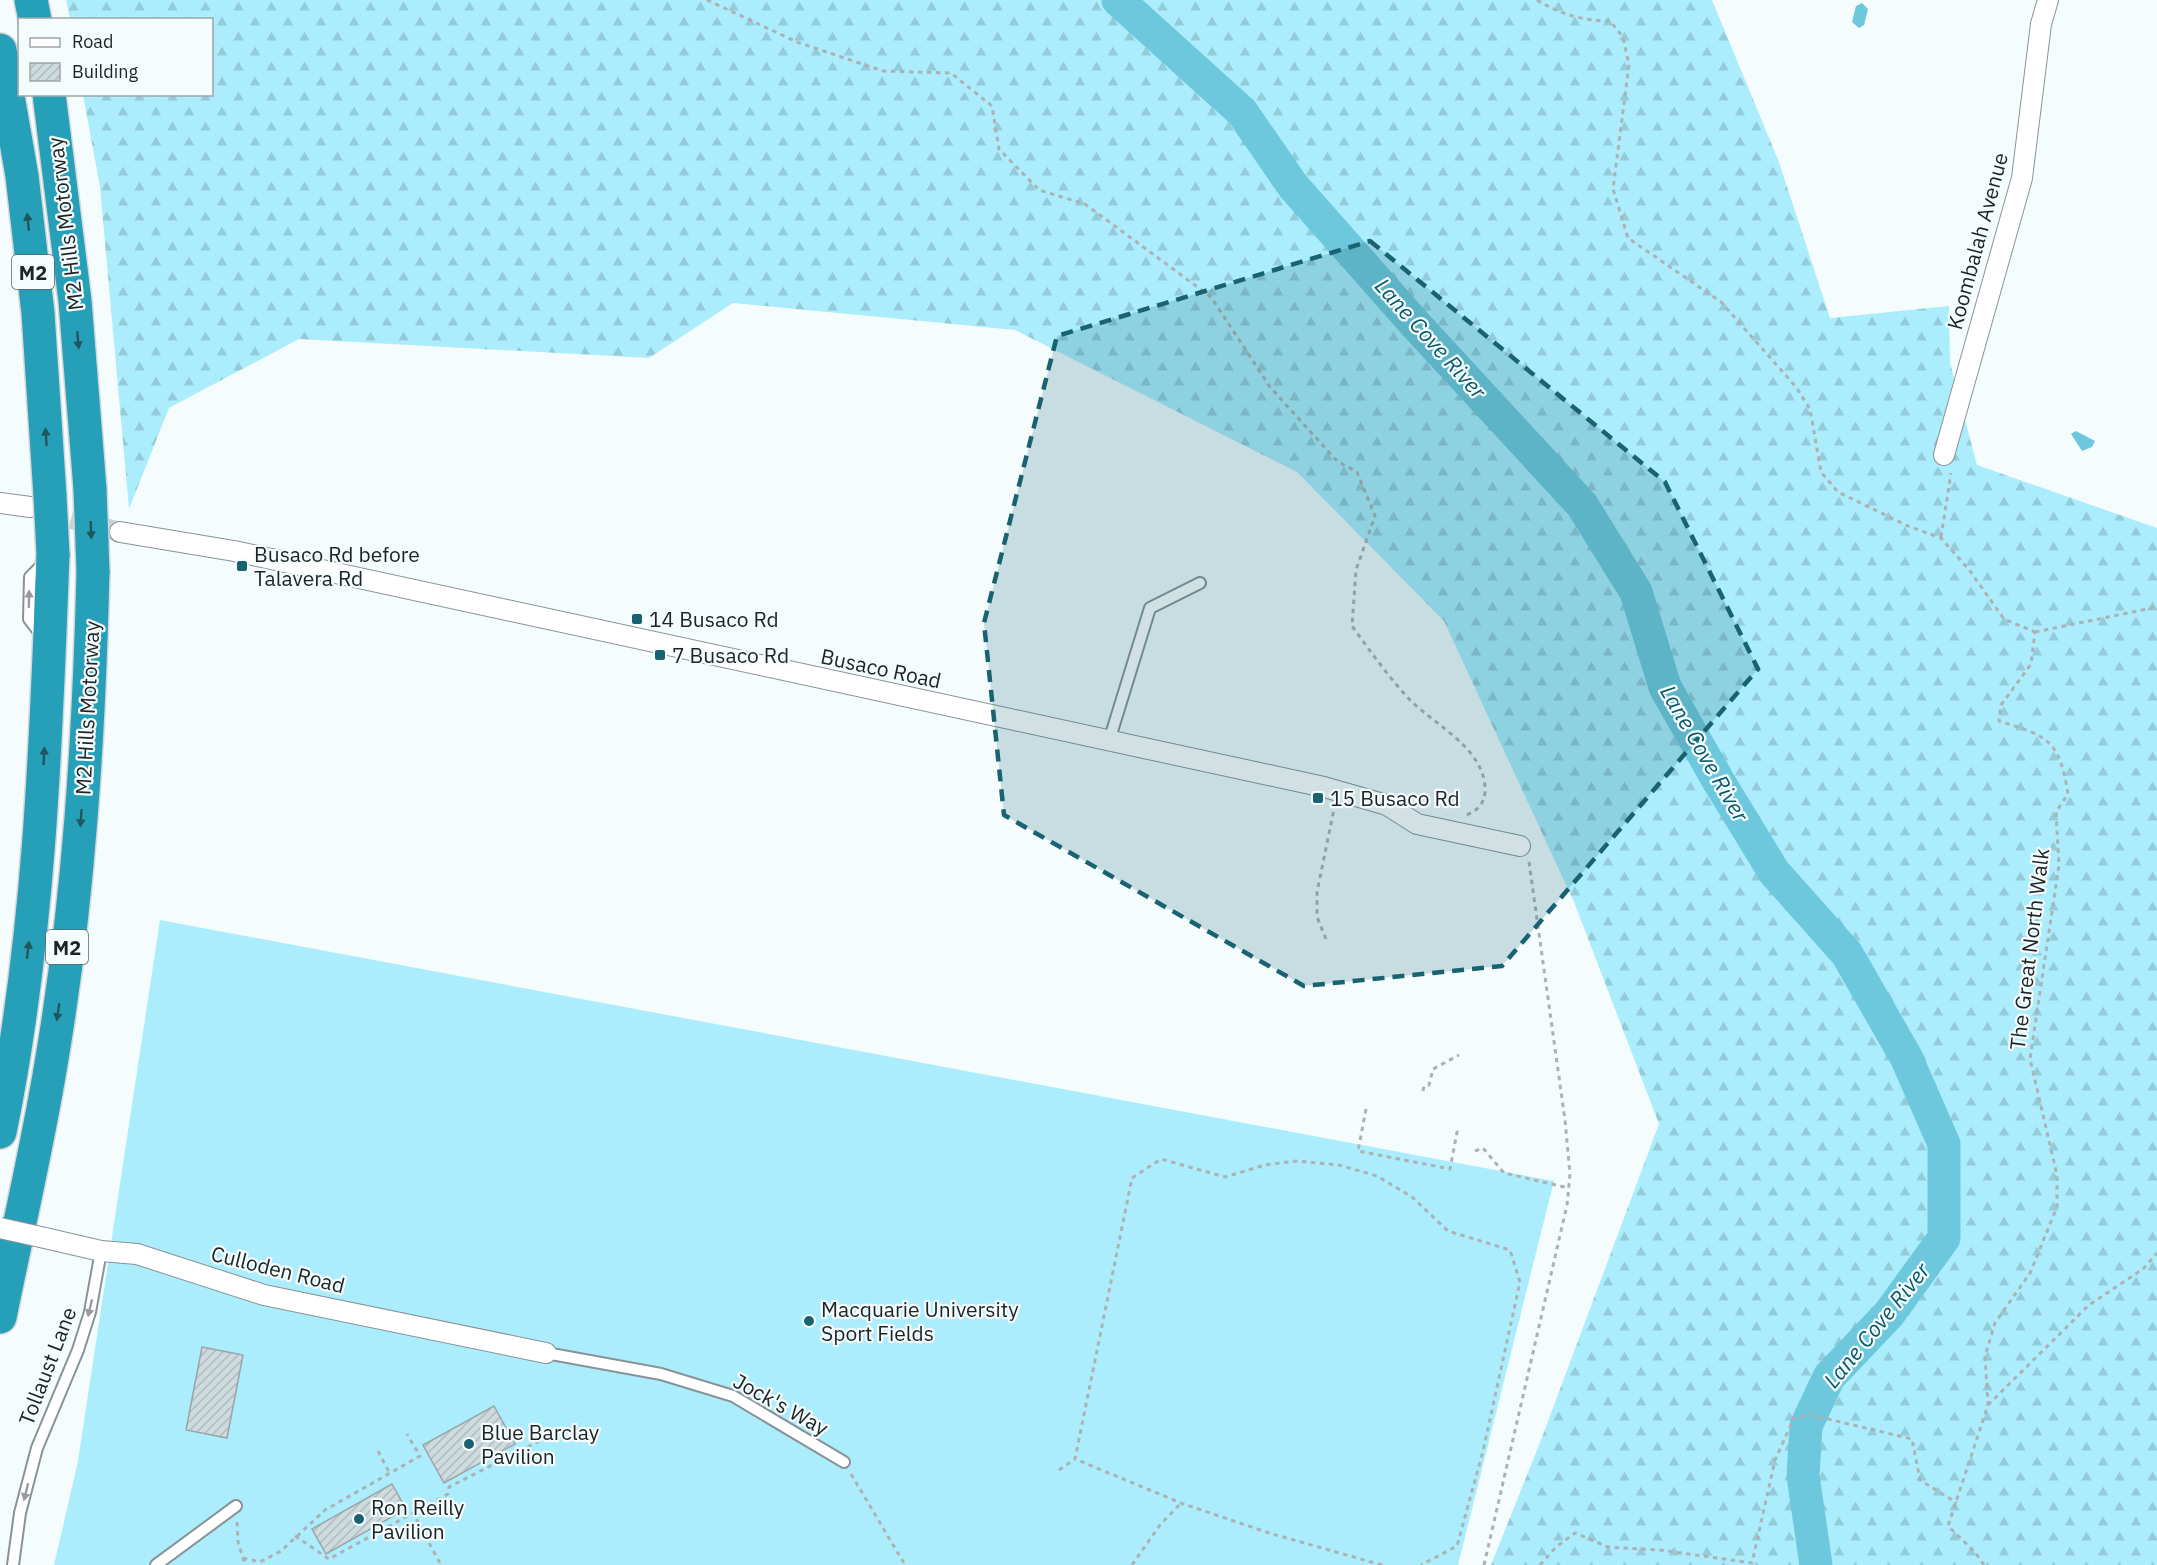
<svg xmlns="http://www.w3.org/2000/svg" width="2157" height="1565" font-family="'IBM Plex Sans',sans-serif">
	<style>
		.forest { fill: url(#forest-firs) }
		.garden { fill: #acedfd }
		.water { fill: #6ec8dd }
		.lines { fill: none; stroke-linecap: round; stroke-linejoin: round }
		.river { stroke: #6ec8dd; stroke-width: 33 }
		.building { fill: url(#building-hatch); stroke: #99a5a8; stroke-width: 1.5 }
		.minor-tunnel { stroke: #c9d1d2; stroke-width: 20; stroke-dasharray: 20 10; stroke-linecap: butt }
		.service-casing { stroke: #879396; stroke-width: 14 }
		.minor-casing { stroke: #879396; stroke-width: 22 }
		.motorway-casing { stroke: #d6d7d8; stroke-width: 36 }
		.path { stroke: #abb2b4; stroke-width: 3; stroke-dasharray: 4.5 4.5; stroke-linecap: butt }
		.service { stroke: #fff; stroke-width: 10 }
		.minor { stroke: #fff; stroke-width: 20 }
		.motorway { stroke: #25a0b8; stroke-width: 33 }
		.minor-bridge-casing { stroke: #879396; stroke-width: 22; stroke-linecap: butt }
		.motorway-bridge-casing { stroke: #d6d7d8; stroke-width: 36; stroke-linecap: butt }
		.minor-bridge { stroke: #fff; stroke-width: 20 }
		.motorway-bridge { stroke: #25a0b8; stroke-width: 33 }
		.oneway { fill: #21555f }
		.oneway2 { fill: #9a9c9c }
		.marked { fill: #196271; fill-opacity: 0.2; stroke: #196271; stroke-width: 4.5; stroke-dasharray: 12 8; stroke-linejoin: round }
		.poi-dot { fill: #196271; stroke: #f4fcfe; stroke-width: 2 }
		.labels { text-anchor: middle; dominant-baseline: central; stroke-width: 4.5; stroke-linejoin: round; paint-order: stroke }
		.shield { fill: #f4fcfe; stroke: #5e6465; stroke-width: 1.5 }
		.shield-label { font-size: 20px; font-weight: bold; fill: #1e2324 }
		.street-label { font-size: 21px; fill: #1e2324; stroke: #f4fcfe }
		.poi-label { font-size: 21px; fill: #1e2324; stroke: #f4fcfe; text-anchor: start }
		.water-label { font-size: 22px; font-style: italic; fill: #065867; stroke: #f4fcfe }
	</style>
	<defs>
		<pattern id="forest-firs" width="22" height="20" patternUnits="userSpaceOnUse" patternTransform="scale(1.5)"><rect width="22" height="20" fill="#acedfd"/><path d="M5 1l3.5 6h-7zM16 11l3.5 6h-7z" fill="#94cbd9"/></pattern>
		<pattern id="building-hatch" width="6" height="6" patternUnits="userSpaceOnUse" patternTransform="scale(1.5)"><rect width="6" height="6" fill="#cddade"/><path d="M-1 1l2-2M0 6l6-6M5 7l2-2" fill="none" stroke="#b0bbbe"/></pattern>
	</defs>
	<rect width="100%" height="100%" fill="#f4fcfe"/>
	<path class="forest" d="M66,0H1712L1779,162L1830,318L1949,306L1950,363L1977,465L2157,528V1565H1491L1541,1440L1659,1124L1574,902L1444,621L1297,472L1015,330L733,303L649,358L299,339L169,408L129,509L100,187L83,95L212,94V20L70,19Z"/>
	<path class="garden" d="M160,920L1554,1181L1458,1565H54L78,1461Z"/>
	<path class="water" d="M1862,3L1868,9L1864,25L1859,28L1852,22L1856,6Z
		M2076,431L2095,441L2092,447L2082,451L2071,434Z"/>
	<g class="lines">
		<path class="river" d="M1118,0L1242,112L1293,186L1416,325L1582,505L1636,592L1665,687L1719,782L1774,872L1847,954L1906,1057L1944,1144V1238L1889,1314L1829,1377L1806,1426L1803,1476L1816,1565"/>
	</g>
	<path class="building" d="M202,1347L243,1355L227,1438L186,1430Z
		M494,1406L515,1444L444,1483L423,1445Z
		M392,1484L406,1509L326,1554L312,1529Z"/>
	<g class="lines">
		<path class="minor-tunnel" d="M42,511L120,532"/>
		<defs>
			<path id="service" d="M42,636L29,619L30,577L46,561
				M1109,741L1150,608L1200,583
				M546,1353L661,1374L733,1396L844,1462
				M13,1565L20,1513L37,1448L78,1350L90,1312L101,1251
				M156,1565L236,1506"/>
			<path id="minor" d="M1944,455L2022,178L2041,24L2048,0
				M0,503L30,507
				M120,532L234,551L1324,787L1387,805L1417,824L1520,846
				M45,1238L101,1251L137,1254L264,1295L546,1353"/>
			<path id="motorway" d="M31,0L35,20
				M0,50L22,176L38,313L50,496
				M49,94L75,301L90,489
				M0,1132C39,942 46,748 53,554
				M0,1317C17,1233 37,1149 51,1064C79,901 89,736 93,571"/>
		</defs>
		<use href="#service" class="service-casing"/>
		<use href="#minor" class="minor-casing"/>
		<use href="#motorway" class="motorway-casing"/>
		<path class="path" d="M707,0L797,42L883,71L951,73L992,106L999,149L1039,190L1085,204L1211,297L1270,387L1337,461L1357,472L1375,516L1356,570L1352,626C1370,651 1388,676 1409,699C1434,725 1487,749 1485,792C1484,804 1477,811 1466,815
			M1537,0C1560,14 1583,21 1610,21L1623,37L1629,65L1613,189L1628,238L1721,302L1796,387L1810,409L1821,472L1838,492L1908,526L1941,538L1970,571L2004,619L2035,632
			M1941,537L1951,473
			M2035,632L2157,607
			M1326,939L1317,917V892L1334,809
			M1423,1091L1424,1086L1429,1085L1433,1069L1459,1055
			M1366,1109L1358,1151L1450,1169L1458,1127
			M1475,1151L1483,1148L1504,1173L1569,1188
			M1988,1405L2089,1305L2143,1269L2157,1253
			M378,1451L390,1474
			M1059,1470L1075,1459
			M851,1474L905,1565
			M413,1513L448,1494L449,1487L553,1434
			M237,1522L238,1542L245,1565
			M295,1536L329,1559L413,1513L441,1565
			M243,1558L260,1562L281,1551L325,1510L420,1456L407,1434
			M1132,1565L1160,1525L1181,1503
			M1382,1565L1269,1533L1181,1503L1075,1459L1132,1178L1161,1159L1225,1177L1265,1165L1296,1161L1339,1165L1377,1176L1412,1197L1448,1231L1510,1250L1520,1282L1483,1451L1457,1546L1421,1565
			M1484,1565L1567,1205L1570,1174L1565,1120L1529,862
			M1540,1565L1556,1547L1575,1533L1608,1547L1660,1550L1752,1563L1775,1460L1794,1418L1811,1415L1912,1439L1920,1480L1957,1503
			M1984,1565L1975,1552L1948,1526L1988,1405L1985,1356L1995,1323L2030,1273L2057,1207V1175L2030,1059L2059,865L2056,812L2068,794C2059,739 2049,737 1999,721L2001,705L2031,664L2035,632"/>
		<use href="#service" class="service"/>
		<use href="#minor" class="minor"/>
		<use href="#motorway" class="motorway"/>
		<defs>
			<path id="minor-bridge" d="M0,1228L45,1238"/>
			<path id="motorway-bridge" d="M90,489L93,571
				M50,496L53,554"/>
		</defs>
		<use href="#minor-bridge" class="minor-bridge-casing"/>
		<use href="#motorway-bridge" class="motorway-bridge-casing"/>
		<use href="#minor-bridge" class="minor-bridge"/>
		<use href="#motorway-bridge" class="motorway-bridge"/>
	</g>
	<defs><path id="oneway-solid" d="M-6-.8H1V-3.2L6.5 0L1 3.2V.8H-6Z" transform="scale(1.5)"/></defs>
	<g class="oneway">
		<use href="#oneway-solid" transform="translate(28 222) rotate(-96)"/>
		<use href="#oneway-solid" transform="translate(78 340) rotate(85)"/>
		<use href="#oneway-solid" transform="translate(46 437) rotate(-94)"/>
		<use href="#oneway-solid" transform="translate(91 530) rotate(88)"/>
		<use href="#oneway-solid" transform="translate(44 756) rotate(-87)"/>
		<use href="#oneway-solid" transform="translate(81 818) rotate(94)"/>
		<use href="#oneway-solid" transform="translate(28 950) rotate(-83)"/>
		<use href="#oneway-solid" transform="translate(58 1012) rotate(98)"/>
	</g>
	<g class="oneway2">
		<use href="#oneway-solid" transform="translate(29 599) rotate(-89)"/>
		<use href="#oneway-solid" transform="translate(90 1308) rotate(103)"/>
		<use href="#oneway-solid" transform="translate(26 1492) rotate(104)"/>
	</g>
	<path class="marked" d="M1370,241L1665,482L1758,669L1502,966L1304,986L1004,815L984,623L1057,336Z"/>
	<g class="poi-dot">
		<rect x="236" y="560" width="12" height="12" rx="3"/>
		<rect x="631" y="613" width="12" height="12" rx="3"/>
		<rect x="654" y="649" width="12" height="12" rx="3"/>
		<rect x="1312" y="792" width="12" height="12" rx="3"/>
		<circle cx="809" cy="1321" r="6"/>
		<circle cx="469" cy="1444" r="6"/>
		<circle cx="359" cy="1519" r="6"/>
	</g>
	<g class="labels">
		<g class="shield">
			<rect x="12" y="255" width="42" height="34" rx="4.5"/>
			<rect x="46" y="930" width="42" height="34" rx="4.5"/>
		</g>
		<g class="shield-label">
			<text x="33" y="272">M2</text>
			<text x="67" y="947">M2</text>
		</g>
		<g class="street-label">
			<text transform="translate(65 224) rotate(-97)">M2 Hills Motorway</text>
			<text transform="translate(1977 241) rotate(-75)">Koombalah Avenue</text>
			<text transform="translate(881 668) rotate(12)">Busaco Road</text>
			<text transform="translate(87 708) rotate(-87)">M2 Hills Motorway</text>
			<text transform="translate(2029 949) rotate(-83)">The Great North Walk</text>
			<text transform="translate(278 1269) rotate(14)">Culloden Road</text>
			<text transform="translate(47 1366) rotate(-69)">Tollaust Lane</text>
			<text transform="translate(781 1404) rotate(29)">Jock's Way</text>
		</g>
		<g class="poi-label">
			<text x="254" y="554">Busaco Rd before<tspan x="254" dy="24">Talavera Rd</tspan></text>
			<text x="649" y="619">14 Busaco Rd</text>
			<text x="672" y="655">7 Busaco Rd</text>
			<text x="1330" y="798">15 Busaco Rd</text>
			<text x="821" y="1309">Macquarie University<tspan x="821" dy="24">Sport Fields</tspan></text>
			<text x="481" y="1432">Blue Barclay<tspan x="481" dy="24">Pavilion</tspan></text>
			<text x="371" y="1507">Ron Reilly<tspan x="371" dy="24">Pavilion</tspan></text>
		</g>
		<g class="water-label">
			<text transform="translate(1431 338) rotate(48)">Lane Cove River</text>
			<text transform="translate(1705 753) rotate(60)">Lane Cove River</text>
			<text transform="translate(1876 1325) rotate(-51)">Lane Cove River</text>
		</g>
	</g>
	<rect x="18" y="18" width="195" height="78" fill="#f4fcfe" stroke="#9ea5a7" stroke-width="1.5"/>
	<rect x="30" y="38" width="30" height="9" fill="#ffffff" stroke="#9ea5a7" stroke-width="1.5"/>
	<text x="72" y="48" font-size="18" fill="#1e2324">Road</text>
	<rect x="30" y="63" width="30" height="18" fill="url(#building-hatch)" stroke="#9ea5a7" stroke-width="1.5"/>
	<text x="72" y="78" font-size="18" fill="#1e2324">Building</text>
</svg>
